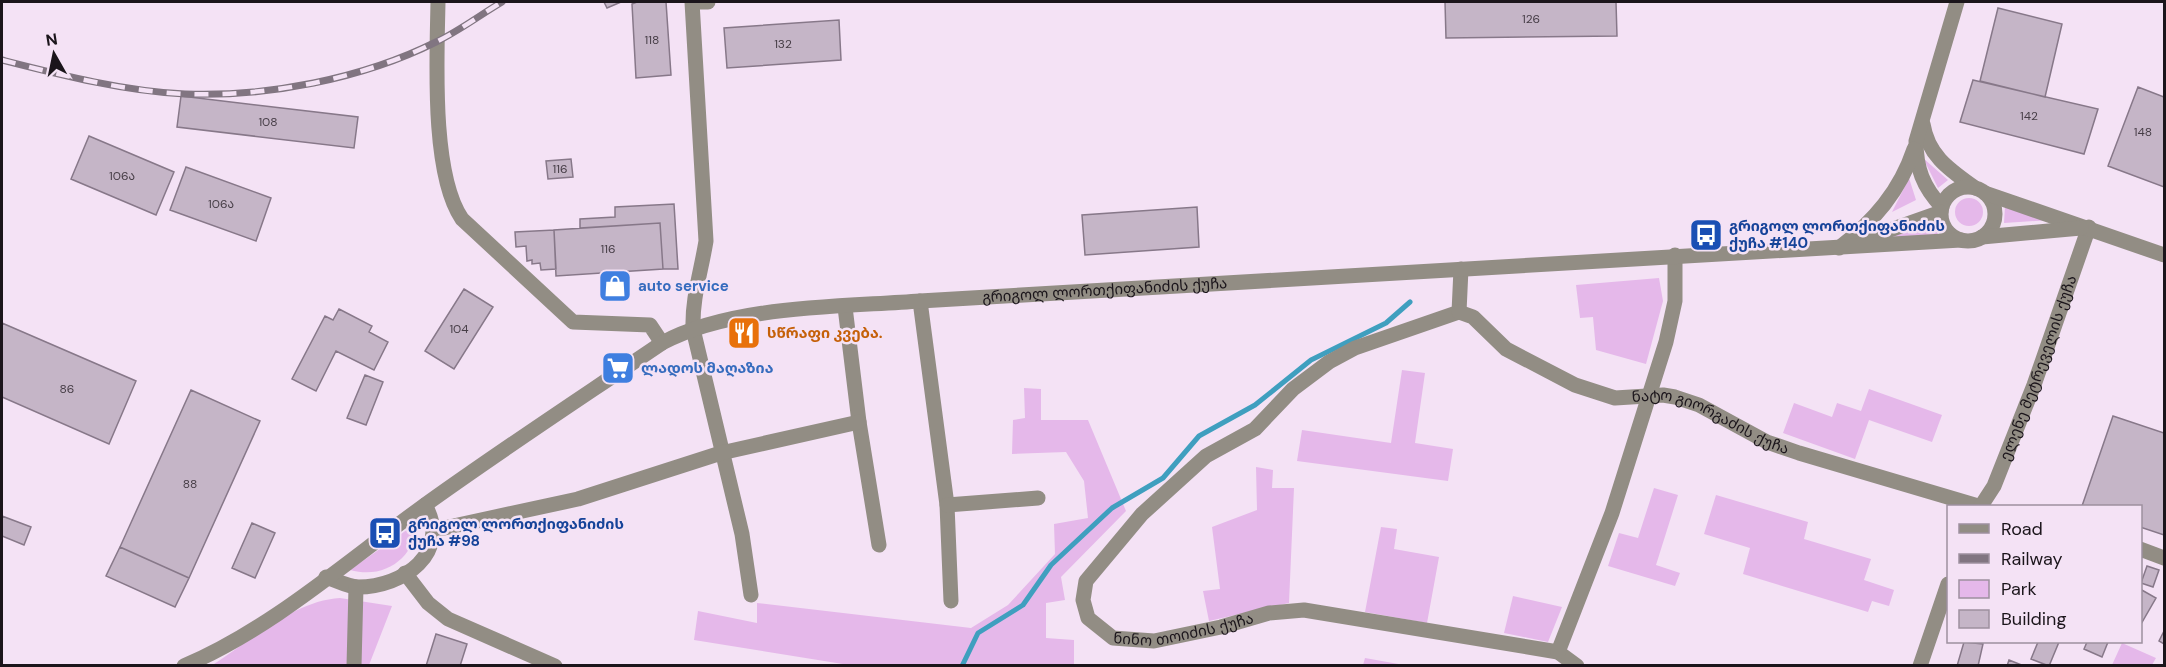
<svg xmlns="http://www.w3.org/2000/svg" width="2166" height="667" font-family="'DM Sans','Noto Sans Georgian',sans-serif">
	<style>
		.green { fill: #e5b8ea }
		.lines { fill: none; stroke-linecap: round; stroke-linejoin: round }
		.stream { stroke: #3f9fbf; stroke-width: 5 }
		.building { fill: #c5b5c7; stroke: #877889; stroke-width: 1.5 }
		.minor { stroke: #928d84; stroke-width: 15 }
		.tertiary { stroke: #928d84; stroke-width: 15 }
		.rail-casing { stroke: #817581; stroke-width: 7 }
		.rail { stroke: #f4e2f5; stroke-width: 4.5; stroke-dasharray: 14; stroke-linecap: butt }
		.labels { text-anchor: middle; dominant-baseline: central; stroke-width: 5; stroke-linejoin: round; paint-order: stroke }
		.number-label { font-size: 12px; fill: #463d46 }
		.transit-label { font-size: 15px; font-weight: bold; fill: #164399; stroke: #f4e2f5; text-anchor: start }
		.shop-label { font-size: 15px; font-weight: bold; fill: #366cbe; stroke: #f4e2f5; text-anchor: start }
		.street-label { font-size: 15px; fill: #1b151b; stroke: #f4e2f5 }
		.food-label { font-size: 15px; font-weight: bold; fill: #c56008; stroke: #f4e2f5; text-anchor: start }
	</style>
	<rect width="100%" height="100%" fill="#f4e2f5"/>
	<path class="green" d="M1923,158L1948,180L1938,188Z
		M1909,178L1916,200L1892,212Z
		M1955 212a14 14 0 1 1 28 0a14 14 0 1 1-28 0Z
		M2005,206L2050,220L2004,223Z
		M1934,222L1938,235L1887,238Z
		M1659,278L1663,301L1646,364L1596,350L1593,317L1580,318L1576,285Z
		M1402,370L1425,373L1415,443L1453,449L1448,481L1297,461L1302,430L1391,443Z
		M1024,388L1041,389V420H1088L1126,511L1061,577L1065,600L1046,603V638L1074,640V665H849L694,640L698,611L757,623V603L971,628L1008,605L1055,554L1054,524L1088,518L1084,481L1066,452L1012,454L1013,420L1025,418Z
		M1869,389L1942,415L1932,442L1869,420L1855,459L1783,433L1794,403L1832,417L1837,403L1861,411Z
		M1256,467L1273,470L1272,488H1294L1289,603L1209,621L1203,591L1220,589L1212,527L1257,510Z
		M1654,488L1678,495L1656,565L1680,573L1675,586L1608,566L1619,533L1638,538Z
		M1716,495L1808,522L1804,539L1871,559L1864,580L1894,590L1889,606L1872,601L1868,612L1743,574L1750,548L1704,534Z
		M418,522C415,557 386,580 350,570Z
		M1381,527L1397,529L1394,549L1439,557L1427,623L1365,612Z
		M1513,596L1562,607L1548,642L1504,633Z
		M340,598L392,606L369,665L211,666C250,641 293,601 340,598Z
		M2122,643L2156,658L2152,665H2112Z
		M1365,658L1404,665H1363Z"/>
	<g class="lines">
		<path class="stream" d="M962,666L978,633L1023,605L1051,565L1112,508L1163,478L1199,436L1255,405L1311,360L1386,323L1410,302"/>
	</g>
	<path class="building" d="M604,2H621L607,8Z
		M637,2H666L671,75L636,78L632,4Z
		M1445,2H1616L1617,36L1446,38Z
		M1998,8L2062,24L2045,97L1980,81Z
		M839,20L841,60L727,68L724,28Z
		M1973,80L2098,109L2084,154L1960,122Z
		M2138,87L2164,97V187L2108,166Z
		M181,96L358,117L354,148L177,127Z
		M89,136L174,172L156,215L71,179Z
		M571,159L573,177L548,179L546,161Z
		M186,167L271,198L256,241L170,210Z
		M674,204L678,269H663L660,223L580,228V219L615,217V207Z
		M1197,207L1199,247L1085,255L1082,215Z
		M660,223L663,269L556,276L554,230Z
		M554,230L556,269L541,270L540,263L532,264V260L527,261L526,246L516,247L515,232Z
		M464,289L493,307L454,369L425,351Z
		M339,309L372,326L369,332L388,342L374,370L336,351L316,391L292,379L325,316L333,320Z
		M2,323L136,381L109,444L2,397Z
		M365,375L383,382L366,425L347,418Z
		M191,390L260,421L189,578L120,547Z
		M2113,416L2164,433V535L2140,527V506H2082Z
		M2,516L31,527L24,545L2,536Z
		M252,523L275,533L255,578L232,568Z
		M120,547L189,578L175,607L106,576Z
		M2147,566L2159,570L2153,587L2141,583Z
		M2140,589L2156,598L2141,624L2140,623Z
		M2164,631V644L2159,641Z
		M436,634L467,644L460,666H426Z
		M1964,642L1983,644L1978,666H1957Z
		M2038,642H2059L2049,666L2031,659Z
		M2087,642H2108L2102,657L2084,649Z
		M2009,660L2024,666H2007Z"/>
	<g class="lines">
		<g class="minor">
			<path d="M438,2C437,58 431,174 462,219L573,322L650,325L662,343"/>
			<path d="M692,2L706,241C701,272 692,298 693,329L742,534L751,595"/>
			<path d="M693,2H708"/>
			<path id="s1" d="M1461,269L1459,312L1355,348L1329,362L1293,389L1255,429L1206,456L1142,514L1086,581L1083,600L1088,618L1113,638L1154,641L1221,627L1269,613L1304,610L1558,652L1577,666"/>
			<path d="M920,301L947,505L951,601"/>
			<path d="M845,307L859,422L879,545"/>
			<path id="s2" d="M1459,312L1473,317L1506,349L1575,385L1615,398L1663,395L1675,397L1699,405L1767,442L1799,453L1978,506"/>
			<path d="M947,505L1038,498"/>
			<path id="s3" d="M1981,506L1994,486L2034,385L2089,227"/>
			<path d="M435,530L578,499L721,453L859,422"/>
			<path d="M2140,549L2164,558"/>
			<path d="M405,573L428,603L448,619L555,666"/>
			<path d="M326,577C336,580 348,587 358,587C403,587 452,553 425,505"/>
			<path d="M1558,652L1612,513L1666,342L1675,301V255"/>
			<path d="M354,666L356,587"/>
			<path d="M1920,666L1948,584"/>
		</g>
		<g class="tertiary">
			<path d="M1923,124C1928,156 1950,170 1975,188"/>
			<circle cx="1968" cy="214" r="27"/>
			<path d="M1985,193L2164,255"/>
			<path d="M1942,207C1923,187 1916,168 1916,141L1957,2"/>
			<path d="M1982,237L2081,228"/>
			<path d="M1856,242L1941,212"/>
			<path d="M1839,248C1874,221 1900,191 1914,149"/>
			<path id="s4" d="M184,666C269,630 344,564 418,510C498,452 581,398 662,343C732,305 841,307 920,301L1961,240"/>
		</g>
		<defs>
			<path id="rail" d="M2,60C61,75 123,91 185,94C267,97 362,79 436,42C459,31 480,15 502,2"/>
		</defs>
		<use href="#rail" class="rail-casing"/>
		<use href="#rail" class="rail"/>
	</g>
	<defs>
		<symbol id="bus-square" viewBox="-11 -11 22 22"><rect x="-9" y="-9" width="18" height="18" rx="4" fill="#1a4fb4" stroke="#f4e2f5"/><path d="M-5-6H5V4H4V6H2V4H-2V6H-4V4H-5ZM-3.5-4V0h7V-4ZM-3.5 1.2v1.5H-2V1.2ZM2 1.2v1.5H3.5V1.2Z" fill="#fff"/></symbol>
		<symbol id="shop-square" viewBox="-11 -11 22 22"><rect x="-9" y="-9" width="18" height="18" rx="4" fill="#3f7fe0" stroke="#f4e2f5"/><path d="M-5-2.5h2.3a2.7 3.5 0 0 1 5.4 0H5L5.5 6h-11ZM-1.5-2.5h3a1.5 2.3 0 0 0-3 0Z" fill="#fff"/></symbol>
		<symbol id="restaurant-square" viewBox="-11 -11 22 22"><rect x="-9" y="-9" width="18" height="18" rx="4" fill="#e8710a" stroke="#f4e2f5"/><path d="M-5-6h1v4h1v-4h1v4h1v-4h1v5L-1.5 .5V6h-2V.5L-5-1ZM5-6V6H3V1.5H1.5Q1.5-4 5-6Z" fill="#fff"/></symbol>
		<symbol id="supermarket-square" viewBox="-11 -11 22 22"><rect x="-9" y="-9" width="18" height="18" rx="4" fill="#3f7fe0" stroke="#f4e2f5"/><path d="M-6-5.5h2.5l.6 2H6L4.5 2H-2.5L-4.4-4H-6ZM-1.5 3.2a1.3 1.3 0 1 0 .1 0ZM3 3.2a1.3 1.3 0 1 0 .1 0Z" fill="#fff"/></symbol>
	</defs>
	<g fill-rule="evenodd">
		<use href="#bus-square" x="1687" y="216" width="38" height="38"/>
		<use href="#shop-square" x="596" y="267" width="38" height="38"/>
		<use href="#restaurant-square" x="725" y="314" width="38" height="38"/>
		<use href="#supermarket-square" x="599" y="349" width="38" height="38"/>
		<use href="#bus-square" x="366" y="514" width="38" height="38"/>
	</g>
	<g class="labels">
		<g class="number-label">
			<text x="1531" y="19">126</text>
			<text x="652" y="40">118</text>
			<text x="783" y="44">132</text>
			<text x="2029" y="116">142</text>
			<text x="268" y="122">108</text>
			<text x="2143" y="132">148</text>
			<text x="560" y="169">116</text>
			<text x="122" y="176">106ა</text>
			<text x="221" y="204">106ა</text>
			<text x="608" y="249">116</text>
			<text x="459" y="329">104</text>
			<text x="67" y="389">86</text>
			<text x="190" y="484">88</text>
		</g>
		<g class="transit-label">
			<text x="1729" y="226">გრიგოლ ლორთქიფანიძის<tspan x="1729" dy="17">ქუჩა #140</tspan></text>
			<text x="408" y="524">გრიგოლ ლორთქიფანიძის<tspan x="408" dy="17">ქუჩა #98</tspan></text>
		</g>
		<g class="shop-label">
			<text x="638" y="286">auto service</text>
			<text x="641" y="368">ლადოს მაღაზია</text>
		</g>
		<g class="street-label">
			<text stroke="none"><textPath href="#s4" startOffset="1026">გრიგოლ ლორთქიფანიძის ქუჩა</textPath></text>
			<text stroke="none"><textPath href="#s3" startOffset="150">ელენე მეტრეველის ქუჩა</textPath></text>
			<text stroke="none"><textPath href="#s2" startOffset="282">ნატო გიორგაძის ქუჩა</textPath></text>
			<text stroke="none"><textPath href="#s1" startOffset="654">ნინო თოიძის ქუჩა</textPath></text>
		</g>
		<g class="food-label">
			<text x="767" y="333">სწრაფი კვება.</text>
		</g>
	</g>
	<rect width="2166" height="667" fill="none" stroke="#1b151b" stroke-width="6"/>
	<rect x="1947" y="505" width="195" height="138" fill="#f4e2f5" stroke="#9d909e" stroke-width="1.5"/>
	<rect x="1959" y="524" width="30" height="9" fill="#928d84" stroke="#9d909e" stroke-width="1.5"/>
	<text x="2001" y="535" font-size="18" fill="#1b151b">Road</text>
	<rect x="1959" y="554" width="30" height="9" fill="#817581" stroke="#9d909e" stroke-width="1.5"/>
	<text x="2001" y="565" font-size="18" fill="#1b151b">Railway</text>
	<rect x="1959" y="580" width="30" height="18" fill="#e5b8ea" stroke="#9d909e" stroke-width="1.5"/>
	<text x="2001" y="595" font-size="18" fill="#1b151b">Park</text>
	<rect x="1959" y="610" width="30" height="18" fill="#c5b5c7" stroke="#9d909e" stroke-width="1.5"/>
	<text x="2001" y="625" font-size="18" fill="#1b151b">Building</text>
	<g transform="translate(54 54) rotate(351)" stroke="#f4e2f5" stroke-width="4.5" paint-order="stroke">
	<path d="M0-4.5L10 22L0 15L-10 22Z" fill="#1b151b"/>
	<text y="-9" font-size="16" font-weight="bold" text-anchor="middle" fill="#1b151b">N</text>
	</g>
</svg>
